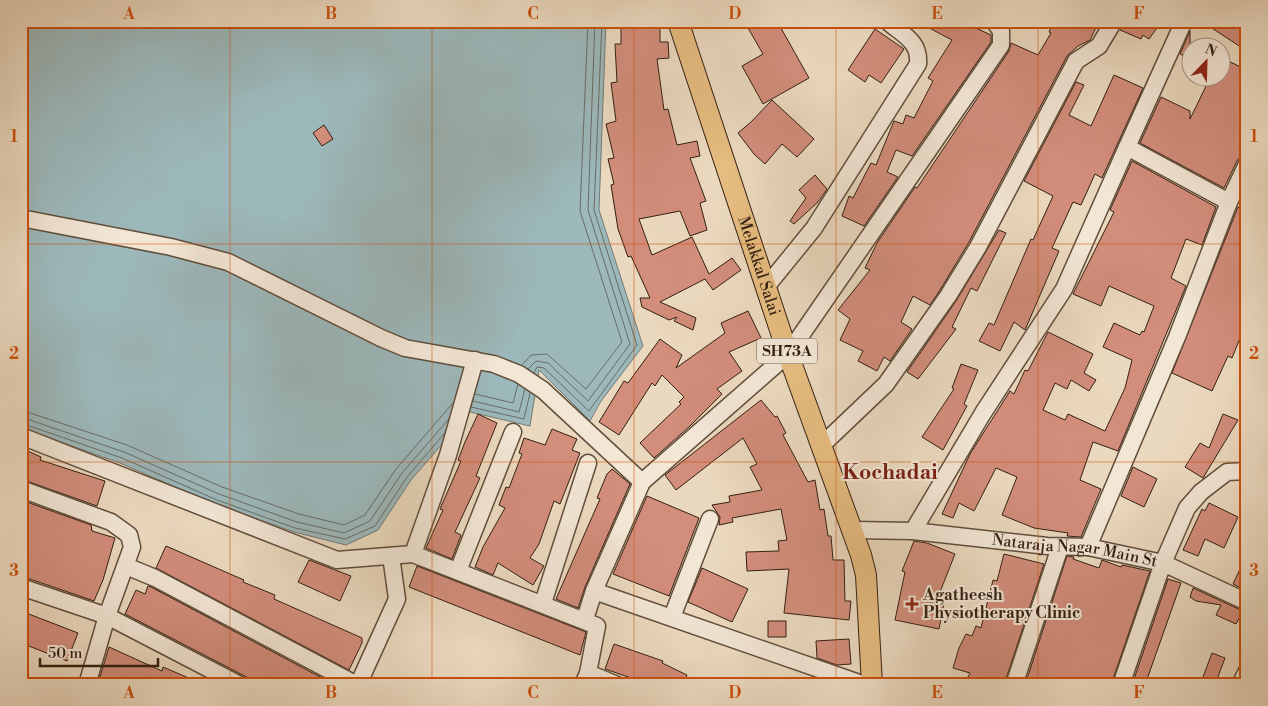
<svg xmlns="http://www.w3.org/2000/svg" width="1268" height="706" font-family="'Libre Bodoni',serif">
	<style>
		.water { fill: #9cb8bb; stroke: #727b77 }
		.lines { fill: none; stroke-linecap: round; stroke-linejoin: round }
		.shore { stroke: #686c66; stroke-width: 1 }
		.building { fill: #d28d7b; stroke: #331f11 }
		.minor-casing { stroke: #614e3c; stroke-width: 19 }
		.major-casing { stroke: #331f11; stroke-width: 22 }
		.minor { stroke: #f2e6d5; stroke-width: 16 }
		.major { stroke: #e6bc80; stroke-width: 20 }
		.grid { fill: none; stroke: #cd500d; stroke-width: 1; stroke-opacity: 0.55 }
		.poi-dot { fill: #8f2418; stroke: #f2e6d5; stroke-width: 2 }
		.labels { text-anchor: middle; dominant-baseline: central; stroke-width: 4; stroke-linejoin: round; paint-order: stroke }
		.shield { fill: #f2e6d5; stroke: #6c5b4c; stroke-width: 1 }
		.shield-label { font-size: 15px; font-weight: bold; fill: #331f11 }
		.street-label { font-size: 16px; fill: #331f11; stroke: #f2e6d5 }
		.poi-label { font-size: 16px; font-weight: bold; fill: #331f11; stroke: #f2e6d5; text-anchor: start }
		.district-label { font-size: 21px; font-weight: bold; fill: #7a1f14; stroke: #f2e6d5 }
		.neatline { fill: none; stroke: #cd500d; stroke-width: 2 }
		.grid-label { font-size: 16px; text-anchor: middle; font-weight: bold; fill: #cd500d }
	</style>
	<rect width="100%" height="100%" fill="#ebd9bf"/>
	<filter id="stains"><feTurbulence type="fractalNoise" baseFrequency=".004" numOctaves="4"/><feColorMatrix values="0 0 0 0 .2 0 0 0 0 .09 0 0 0 0 .02 0 0 0 .5 -.17"/></filter>
	<radialGradient id="worn" r=".72"><stop offset=".6" stop-color="#630" stop-opacity="0"/><stop offset="1" stop-color="#630" stop-opacity=".3"/></radialGradient>
	<path class="water" d="M21,21H606L599,210L643,346L601,401L590,421L539,370L530,426L470,412L411,480L378,530L346,545L294,532L215,504L120,463L21,428Z"/>
	<g class="lines">
		<path class="shore" d="M522,365L531,355L547,354L586,389L622,342L580,211L588,21
			M528,369L536,361L548,363L588,401L630,344L588,210L595,21
			M534,373L537,367L544,368L589,411L637,345L594,210L602,21
			M475,394L513,403L518,384
			M473,401L519,412L525,389
			M471,407L524,419L530,393
			M21,410L127,445L222,487L299,514L344,525L365,515L396,469L453,403
			M21,417L124,452L219,494L297,522L344,533L370,521L402,473L448,420
			M21,423L122,458L217,500L295,528L345,539L375,526L407,477L444,434"/>
	</g>
	<path class="building" d="M621,21H660V42H668L669,58L657,59L664,110L668,109L677,145L697,141L700,156L690,158L706,201L700,203L707,230L690,236L680,211L639,219L652,255L692,237L709,274L732,258L741,270L713,290L705,279L660,302L696,318L693,330L674,321L677,317L669,320L642,307L640,298H650L631,256L628,257L618,229L611,185L614,184L608,159L614,158L606,124L616,121L611,83L617,82L615,44H621Z
		M761,21H777L809,78L763,104L742,66L763,54L748,28Z
		M916,21H949L963,28L965,23L991,35V42L912,156L896,150L887,172L898,177L864,226L842,216L849,196L853,198L871,163L876,165L894,121L903,124L906,115L914,118L933,81L928,78L952,40Z
		M1054,21H1099L1090,40L1078,46L1067,56L969,242L940,290L930,305L913,296L901,322L912,329L890,361L884,357L877,371L858,361L863,351L840,340L850,319L838,310L870,270L865,268L877,243L915,187L917,188L1009,51L1011,43L1038,55L1051,33L1049,32Z
		M1124,21H1162L1149,39L1143,35L1141,39L1120,30Z
		M1201,21H1247V51Z
		M875,29L904,49L881,83L869,75L865,82L848,70Z
		M1190,31V59L1180,54Z
		M1220,57L1247,70V154L1238,159L1224,188L1140,143L1161,97L1190,111V119L1210,78H1220Z
		M1114,75L1143,88L1102,178L1095,174L1081,205L1073,202L1052,248L1059,251L1025,330L1014,322L1000,351L979,341L989,323L994,325L1031,239L1033,240L1053,196L1024,181L1076,82L1084,85L1069,115L1091,126Z
		M772,100L814,139L797,157L782,144L765,164L754,154L738,133L751,122Z
		M324,125L333,139L322,146L313,133Z
		M1132,161L1216,207L1202,245L1186,239L1171,278L1186,286L1118,451L1093,442L1080,480L1101,489L1081,537L1067,536L1068,533L1034,528L1002,515L1017,477L996,468L974,511L959,503L953,518L942,514L970,454L1010,391L1014,394L1025,370L1028,371L1048,332L1093,354L1084,373L1096,380L1089,391L1071,380L1067,389L1055,383L1043,410L1065,420L1068,414L1105,431L1125,388L1132,360L1103,347L1114,323L1140,335L1142,331L1144,332L1154,306L1109,286L1101,306L1073,294L1114,212L1110,210Z
		M815,175L827,189L818,202L794,224L790,221L806,198L799,190Z
		M1238,207L1247,211V321L1232,358L1228,356L1212,391L1172,373Z
		M999,230L1006,233L977,291L971,288L952,327L956,329L918,379L907,372L956,301Z
		M748,311L761,338L729,352L742,371L717,389L722,394L690,426L654,458L640,443L681,404L679,402L684,397L662,375L655,386L652,383L619,435L599,422L624,381L628,383L660,339L682,355L676,368L725,333L721,323Z
		M961,364L978,370L964,404L967,406L943,450L922,437L954,389L952,388Z
		M761,400L775,417L777,416L786,433L783,435L808,482L815,480L820,510L824,509L828,536H831L833,560H844L845,601H851L849,620L784,613L789,569L747,571L746,552L779,551L778,541L787,540L781,509L732,518L733,522L719,525L720,517L712,505L730,502L729,496L762,490L750,467L757,464L743,438L676,490L665,475Z
		M478,414L497,423L476,476L480,478L455,532L461,535L452,559L426,548L443,510L440,509L461,461L458,460L465,442Z
		M1223,414L1238,420L1203,478L1185,467L1200,443L1209,448Z
		M552,429L577,439L572,450L580,453L560,504L554,501L539,544L530,558L544,566L533,585L498,563L493,575L475,567L483,547L505,508L499,505L506,487L509,488L522,454L519,453L524,438L545,445Z
		M21,448L41,457L40,460L105,481L97,506L21,479Z
		M1133,467L1157,479L1144,507L1121,496Z
		M612,469L630,484L585,587L578,608L556,599L600,499L597,498L607,474Z
		M647,496L699,518L669,596L613,574Z
		M21,500L91,525L92,531L115,538L103,580L94,601L21,576Z
		M1209,503L1238,517L1224,548L1205,539L1198,556L1183,550L1202,509L1205,511Z
		M914,541L927,543L955,554L938,597L945,598L939,629L895,620L905,572L902,571Z
		M166,546L244,580L243,582L275,595L274,599L362,638V643L349,670L156,568Z
		M1004,554L1044,564L1004,685H964L970,673L953,668L959,648L966,634L972,636L976,626L981,628L993,580L997,581Z
		M1247,554V591L1233,584Z
		M1067,556L1074,557L1073,559L1099,568L1102,560L1121,567L1122,565L1150,571L1111,685H1025Z
		M309,560L351,576L340,601L298,582Z
		M417,566L586,632L580,655L409,587Z
		M702,568L748,589L732,622L688,602Z
		M1168,579L1181,583L1145,685H1132Z
		M148,586L151,587L335,685H262L125,614L136,590L145,594Z
		M1193,588L1243,611L1236,624L1216,615L1221,605L1196,601L1190,597Z
		M21,611L78,633L67,661L21,643Z
		M768,621H786V637H768Z
		M849,639L851,664L837,665L817,658L816,641Z
		M614,644L663,661L662,663L687,675L683,685H642L634,679L605,669Z
		M109,647L162,671L163,667L205,685H118L100,677Z
		M1212,653L1225,658L1216,682L1203,677Z"/>
	<g class="lines">
		<defs>
			<g id="minor">
				<path d="M1184,21L1127,147L1229,202"/>
				<path d="M21,218L171,247L228,262L381,338L405,348L494,364L519,374L543,390L642,482L788,354L1001,45V31L994,21"/>
				<path d="M766,287L814,228L918,64C920,41 903,35 887,21"/>
				<path d="M21,436L337,560L413,554L448,455L475,360"/>
				<path d="M822,445L886,384L948,296L978,247L1076,61L1099,46L1114,21"/>
				<path d="M21,489L111,522L129,535L132,547L107,616L87,685"/>
				<path id="s1" d="M852,530L913,531L1047,546L1088,547L1163,563L1187,508L1201,492L1227,472L1247,471"/>
				<path d="M913,531L983,413L1064,289L1127,147"/>
				<path d="M1088,547L1177,337L1229,202L1247,164"/>
				<path d="M413,554L597,626L588,673L583,685"/>
				<path d="M126,566L155,578L357,685"/>
				<path d="M458,571L513,432"/>
				<path d="M21,587L107,616L240,685"/>
				<path d="M594,591L865,685"/>
				<path d="M543,603L588,463"/>
				<path d="M672,617L710,519"/>
				<path d="M585,619L594,591L642,482"/>
				<path d="M588,673L617,685"/>
				<path d="M358,685L397,599L391,556"/>
				<path d="M1014,685L1060,547"/>
				<path d="M1121,685L1163,563L1247,602"/>
				<path d="M1240,685L1247,671"/>
			</g>
			<g id="major">
				<path id="s2" d="M678,21L788,354L861,555L866,575L872,685"/>
			</g>
		</defs>
		<use href="#minor" class="minor-casing"/>
		<use href="#major" class="major-casing"/>
		<use href="#minor" class="minor"/>
		<use href="#major" class="major"/>
	</g>
	<path class="grid" d="M230,21V685M432,21V685M634,21V685M836,21V685M1038,21V685M21,244H1247M21,462H1247"/>
	<path class="poi-dot" d="M909.5 596.5h5v5h5v5h-5v5h-5v-5h-5v-5h5z"/>
	<g class="labels">
		<rect class="shield" x="757" y="338.5" width="60" height="25" rx="4"/>
		<g class="shield-label">
			<text x="787" y="351">SH73A</text>
		</g>
		<g class="street-label">
			<text stroke="none"><textPath href="#s2" startOffset="258">Melakkal Salai</textPath></text>
			<text stroke="none"><textPath href="#s1" startOffset="224">Nataraja Nagar Main St</textPath></text>
		</g>
		<g class="poi-label">
			<text x="923" y="595">Agatheesh<tspan x="923" dy="18">Physiotherapy Clinic</tspan></text>
		</g>
		<g class="district-label">
			<text x="890" y="473">Kochadai</text>
		</g>
	</g>
	<rect width="1268" height="706" fill="none" stroke="#ebd9bf" stroke-width="55"/>
	<g transform="translate(1206 62) rotate(23)"><circle r="24" fill="#f2e6d5" stroke="#a69687"/>
	<path d="M0-4L9 19L0 12L-9 19Z" fill="#8f2418"/>
	<text y="-8" font-size="14" font-weight="bold" text-anchor="middle" fill="#331f11">N</text>
	</g>
	<path d="M40 658v8h118v-8" fill="none" stroke="#331f11" stroke-width="2.5"/>
	<text x="48" y="658" font-size="15" fill="#331f11" stroke="#f2e6d5" stroke-width="4" paint-order="stroke">50 m</text>
	<rect x="28" y="28" width="1212" height="650" class="neatline"/>
	<g class="grid-label">
		<text x="129" y="19">A</text>
		<text x="331" y="19">B</text>
		<text x="533" y="19">C</text>
		<text x="735" y="19">D</text>
		<text x="937" y="19">E</text>
		<text x="1139" y="19">F</text>
		<text x="14" y="142">1</text>
		<text x="1254" y="142">1</text>
		<text x="14" y="359">2</text>
		<text x="1254" y="359">2</text>
		<text x="14" y="576">3</text>
		<text x="1254" y="576">3</text>
		<text x="129" y="698">A</text>
		<text x="331" y="698">B</text>
		<text x="533" y="698">C</text>
		<text x="735" y="698">D</text>
		<text x="937" y="698">E</text>
		<text x="1139" y="698">F</text>
	</g>
	<rect width="100%" height="100%" filter="url(#stains)"/>
	<rect width="100%" height="100%" fill="url(#worn)"/>
</svg>
